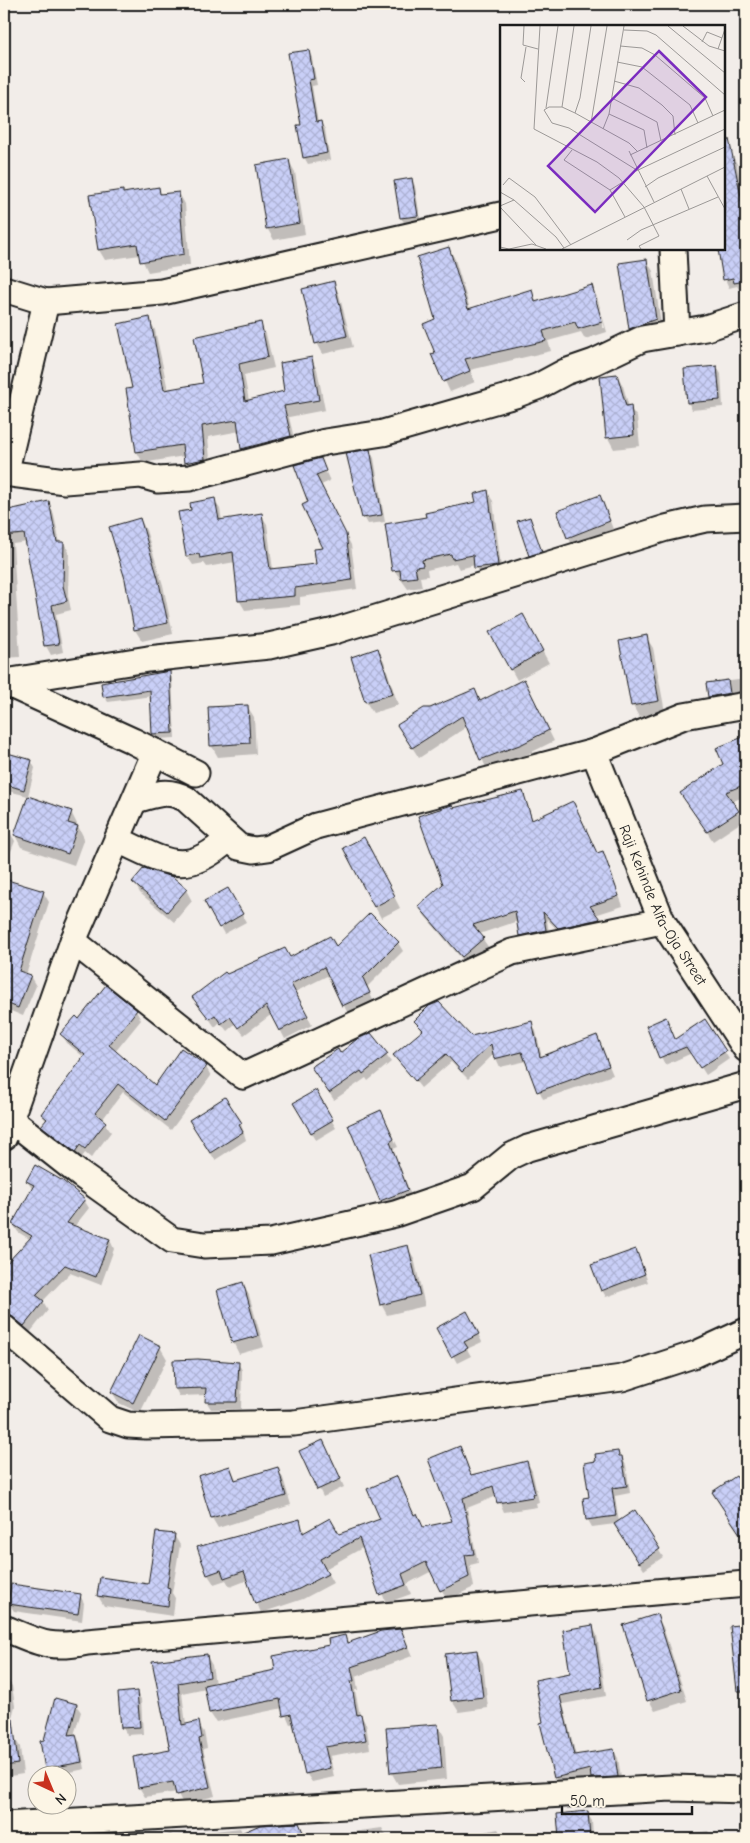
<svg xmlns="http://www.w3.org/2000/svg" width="750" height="1843" font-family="'Comic Neue',sans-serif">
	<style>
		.shadow { fill: #0003; fill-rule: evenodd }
		.building { fill: url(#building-cross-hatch); stroke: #1c1c1c }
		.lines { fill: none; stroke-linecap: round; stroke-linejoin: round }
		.minor-casing { stroke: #1c1c1c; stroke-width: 29 }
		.minor { stroke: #fcf5e5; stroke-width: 25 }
		.labels { text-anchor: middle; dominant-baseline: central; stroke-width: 4.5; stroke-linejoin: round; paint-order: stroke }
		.street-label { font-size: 15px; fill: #1c1c1c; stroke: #fcf5e5 }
		.inset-road { fill: none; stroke: #9c9997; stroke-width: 1 }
		.view { fill: #7b2cbf; fill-opacity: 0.15; stroke: #7b2cbf; stroke-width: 2.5 }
		.inset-edge { fill: none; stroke: #1c1c1c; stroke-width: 2.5 }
	</style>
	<defs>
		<pattern id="building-cross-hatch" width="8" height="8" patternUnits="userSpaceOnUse" patternTransform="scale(1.25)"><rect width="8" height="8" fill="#c9cff7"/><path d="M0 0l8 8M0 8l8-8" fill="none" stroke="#acb1d3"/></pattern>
	</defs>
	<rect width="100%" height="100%" fill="#f2ede9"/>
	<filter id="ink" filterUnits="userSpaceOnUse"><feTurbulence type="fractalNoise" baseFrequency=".02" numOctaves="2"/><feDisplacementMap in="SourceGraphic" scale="10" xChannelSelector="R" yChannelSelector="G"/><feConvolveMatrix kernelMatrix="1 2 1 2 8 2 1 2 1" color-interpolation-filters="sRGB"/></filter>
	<g filter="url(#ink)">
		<path class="shadow" d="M309,51L312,58L317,85L312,86L318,123H321L325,129L330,160L308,164L304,157L303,126Z
			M732,155L737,164L746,213V290L740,291L737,286L729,288L725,279L719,249H724V157Z
			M289,161L295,172L305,234L274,240L267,228Z
			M411,179L415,186L421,223L406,225L401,218L396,182Z
			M158,189L162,195L179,193L185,204L190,265L148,272L140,255L105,260L99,250L122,191L124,194Z
			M449,249L455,259L470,309L531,291L537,302L591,287L597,297L607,332L585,339L581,332L548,341L551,351L470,370L475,382L450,392L433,355L437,353V320ZM594,296H596L605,328H603Z
			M646,260L653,271L662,331L637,340L630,329L621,264Z
			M333,282L339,294L353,347L323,354L317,343Z
			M149,319L155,330L168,390L205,384L260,324L266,334L274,368L244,375L249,401L286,392L311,359L317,369L325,410L289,417L296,447L249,460L243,449L240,431L208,437L211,470L191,473L185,463L184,456L143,463L137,452L128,390L133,389Z
			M717,367L721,374L723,407L692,410L688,402Z
			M617,375L623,386L629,407L637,417L640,446L614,449L608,438L601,377Z
			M370,451L374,458L385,522L368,524L364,517Z
			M320,459L330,481L321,485L351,545L357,589L300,597V605L245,610L239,600L235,562L207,567L204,563L193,565L187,556L193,511L214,500L220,509L222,521L261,515L267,524L273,570L317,566L325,549L296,466Z
			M487,492L493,501L502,575L481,578L475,565L459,569L456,563L427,570L428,576L420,577L422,587L408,589L394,570L427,518L478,503Z
			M600,496L613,529L572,544L568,537Z
			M4,503L7,512L48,503L53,511L60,543H64L69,552L68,596L71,610L56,614L63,652L51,655L46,646L27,542L13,544L20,657L4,658Z
			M140,519L146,530L163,585L173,634L142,641L135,630L122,566Z
			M529,519L545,559L534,562L530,555Z
			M522,615L549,663L517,680L491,633Z
			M646,637L653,648L665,712L639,717L633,706L620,642Z
			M378,650L384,661L398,705L373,713L366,702L353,658Z
			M169,672L172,678L175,738L157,739L153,734L152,696L108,702L105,697L103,684Z
			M746,679V701L715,707L709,697L707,684Z
			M474,691L481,702L529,691L554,741L528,754L487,770L468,726L419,758L405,736L430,709Z
			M247,706L254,717L256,754L218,757L211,745Z
			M742,738L746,745V796L731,802L743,821L713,841L688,803L725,765Z
			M4,754L31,761L35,768L28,796L4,790Z
			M522,793L533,820L597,854L603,852L623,906L595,915L604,929L564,937L547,919L550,940L525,945L520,936L518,921L479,934L489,948L468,966L425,916L419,907L445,884L453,810Z
			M29,797L71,812L84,838L74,865L21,847L15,835Z
			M4,828L8,829L15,841L4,869Z
			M370,850L400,908L381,918L375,907Z
			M746,856V879L738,860Z
			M4,881L43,892L49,902L26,975L30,976L36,986L23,1016L4,1008Z
			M134,882L186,890L192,901L174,922L140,893Z
			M228,889L246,922L224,934L206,902Z
			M370,914L398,943L403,951L367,987L374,1002L348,1014L329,975L295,992L312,1025L285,1039L272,1014L244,1035L235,1024L227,1031L220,1022L215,1027L194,997L227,976L336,948Z
			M136,1011L141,1020L115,1052L155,1087L206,1067L211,1076L171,1130L123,1092L102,1120L111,1132L91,1158L85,1153L80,1160L48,1135L43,1126L46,1121L42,1114L85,1058L67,1043L62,1034L79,1020Z
			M415,1021L471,1037L531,1023L536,1031L542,1058L597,1037L613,1075L543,1099L527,1061L500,1067L494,1054L468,1079L451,1062L421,1088L395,1055L423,1032Z
			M705,1021L729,1059L706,1075L692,1053L665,1065L647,1026L676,1040Z
			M371,1034L391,1062L368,1081L366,1078L334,1100L317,1075L340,1055Z
			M315,1092L336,1128L316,1140L295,1104Z
			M384,1119L398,1147L393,1149L412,1198L385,1208L350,1126Z
			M241,1124L246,1140L215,1160L195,1128Z
			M27,1181L84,1200L89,1208L74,1227L110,1240L114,1249L101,1285L70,1273L43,1301L48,1310L29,1334L4,1315V1268L31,1240L18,1232L13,1224L33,1190Z
			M407,1247L414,1258L425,1306L387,1315L381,1304Z
			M636,1250L648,1282L606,1297L602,1290Z
			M242,1284L249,1295L264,1347L239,1354L233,1342Z
			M471,1320L482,1342L467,1349L471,1356L457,1363L438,1328Z
			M140,1337L160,1347L167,1359L140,1413L119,1403L112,1392Z
			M238,1363L242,1370L241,1409H211L206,1401L207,1395L179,1396L175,1388Z
			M460,1448L472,1476L527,1462L532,1471L539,1502L536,1503L537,1507L504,1512L497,1496L467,1508L478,1563L470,1565L474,1587L447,1600L432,1571L407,1584L411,1594L386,1603L364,1547L325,1569L333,1583L303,1599L261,1613L248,1580L230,1587L226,1580L214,1584L208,1575L199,1548L299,1520L305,1533L338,1535L381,1519L396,1478L415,1516L423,1528L454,1522Z
			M327,1449L344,1487L323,1497L301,1451Z
			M618,1452L626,1465L630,1493L615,1496L619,1522L635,1512L663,1557L644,1570L615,1524L592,1527L588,1520L585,1499L591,1498L597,1462Z
			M230,1467L237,1481L277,1469L283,1478L291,1505L218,1528L212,1518L199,1477Z
			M735,1478L746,1494V1543L713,1493Z
			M174,1535L180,1545L172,1593L175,1598L173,1616L104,1606L98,1596L149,1586Z
			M80,1595L84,1603L82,1621L14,1611L9,1604Z
			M656,1616L663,1627L687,1701L655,1711L649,1700Z
			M746,1625V1685H743L731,1627Z
			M592,1626L597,1635L606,1696L563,1704L576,1756L613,1750L618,1758L622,1785L597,1786L592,1778L560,1786L555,1777L545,1723L572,1674Z
			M401,1630L412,1656L356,1677L358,1690H355L360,1715L366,1724L370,1749L330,1756L334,1777L312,1782L306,1773L295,1723L290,1724L283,1708L216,1722L210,1713L206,1688L182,1693L186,1725L198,1723L204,1732L207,1748L203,1749L215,1796L183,1804L177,1792L145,1797L139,1787L171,1751L153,1662L206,1655L212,1665L215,1684L277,1671L331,1646L345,1636L349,1644Z
			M477,1652L483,1663L488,1708L459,1712L452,1701Z
			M4,1675L12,1686L15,1706L7,1738L14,1737L20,1747L23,1774L4,1777Z
			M136,1692L141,1699L143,1734L127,1735L123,1728L120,1694Z
			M76,1705L81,1712L74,1735L80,1742L85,1769L51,1776L47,1769L45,1741Z
			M438,1725L444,1736L447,1779L398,1784L391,1772Z
			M587,1813L592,1821L593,1838L634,1833L637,1839H560L558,1815Z
			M298,1824L306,1839H147L171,1834L173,1836L240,1828L243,1834Z
			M382,1828L388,1839H353L352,1832Z
			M498,1829L504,1839H470L469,1835Z
			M708,1831L713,1839H685L684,1834Z
			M139,1833L142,1839H80L95,1836L97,1839Z"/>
		<path class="building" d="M309,50L314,79L309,80L316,122L321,121L327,153L303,158L297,125H301L288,53Z
			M729,139L746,220V281L734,283L733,278L723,280L718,249H724V140Z
			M289,159L300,223L266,229L256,165Z
			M412,178L418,216L400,218L394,181Z
			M159,187L160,194L179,192L184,254L140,262L137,244L98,250L89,195L123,190V193Z
			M449,247L468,309L532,289L535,302L592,285L602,322L578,329L575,322L543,331L546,341L465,359L470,371L443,382L431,354L435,353L423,324L435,319L417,257Z
			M647,259L656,319L629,329L619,263Z
			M334,281L347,336L315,344L302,289Z
			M150,317L164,390L203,383L194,337L261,322L268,357L239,364L245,401L284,391L280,363L312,357L319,400L284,406L291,436L241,449L237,420L202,426L205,459L184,463L182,445L136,452L126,389L132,388L118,324Z
			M717,366L720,400L687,403L684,369Z
			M617,374L626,406L631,405L634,435L606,438L600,376Z
			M370,449L382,515L362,518L346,453Z
			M321,458L326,471L316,475L346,534L352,580L295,588V596L238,601L233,552L200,558L199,554L186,556L178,512L191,510L190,503L215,498L219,520L262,513L270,569L316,564L314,549L323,548L302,505L308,502L294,465Z
			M488,490L498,565L474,568L473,555L452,559L451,554L422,560L423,566L415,567L417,577L401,579L400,570L392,571L385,524L426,517L425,513L476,502L474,494Z
			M600,495L610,521L567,538L557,511Z
			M49,501L57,542H64L63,586L67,601L52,605L59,644L44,646L24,534L4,536V511Z
			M530,517L542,552L529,556L517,521Z
			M140,518L158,578L168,623L134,630L125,579L109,527Z
			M523,614L543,651L510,670L489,632Z
			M647,635L659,701L631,706L619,641Z
			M378,648L393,694L365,702L351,657Z
			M170,671L173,733L152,734L150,690L103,697L101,683Z
			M524,679L549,730L522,744L480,760L462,716L412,748L397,725L424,708H430L475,689L480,701Z
			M728,680L730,693L708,697L706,683Z
			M248,705L250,743L210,746L208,707Z
			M743,737L746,745V784L726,792L739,811L707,832L680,793L723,764L716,748Z
			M4,752L32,760L24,790L4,784Z
			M523,791L532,820L573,801L597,853L603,851L619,896L590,906L600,919L558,928L543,912L546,930L519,936L515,911L473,925L484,938L462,957L418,906L443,884L418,816L452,805L453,808Z
			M28,796L72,811L68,823L78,826L68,854L14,835Z
			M364,837L395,896L374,907L343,848Z
			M144,868L173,877L187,889L167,912L132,882Z
			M4,879L44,891L19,971L31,975L18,1008L4,1002Z
			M228,888L243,914L219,928L204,901Z
			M370,913L399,942L363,978L370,993L342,1006L324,967L291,984L308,1016L279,1031L266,1006L238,1028L230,1017L221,1024L215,1015L209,1019L192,997L225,972L227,974L285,948L290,957L330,936L336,946Z
			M106,985L137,1010L109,1045L155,1085L181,1048L207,1066L165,1121L118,1084L95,1113L106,1122L85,1149L80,1145L75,1152L41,1126L47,1119L41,1114L85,1055L60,1034L76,1016L79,1019Z
			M439,1002L471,1036L532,1021L540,1057L597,1035L609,1066L537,1092L522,1052L494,1059L491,1044L462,1072L446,1054L415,1081L393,1055L423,1030L414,1021L429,1006Z
			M666,1017L675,1039L705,1019L726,1051L700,1068L686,1047L659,1058L646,1026Z
			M371,1033L388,1054L363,1074L361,1071L329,1093L311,1067L338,1049L340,1053L357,1039Z
			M316,1090L333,1120L311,1133L293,1103Z
			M225,1097L242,1123L239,1125L243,1132L210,1153L189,1120Z
			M381,1110L394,1139L390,1142L408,1190L380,1201L348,1125Z
			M35,1165L63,1181L85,1199L67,1223L110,1239L96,1277L65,1265L36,1295L44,1301L24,1326L13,1317L4,1313V1266L32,1236L12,1224L34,1185L26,1181Z
			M408,1245L420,1295L380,1305L368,1255Z
			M636,1249L645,1274L601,1291L591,1265Z
			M243,1282L258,1336L232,1343L217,1290Z
			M467,1311L479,1334L464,1342L468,1348L451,1357L436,1328Z
			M139,1335L161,1346L133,1403L111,1392Z
			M198,1359L239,1362L237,1402H205L206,1388L174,1389L173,1360Z
			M323,1440L341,1479L317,1490L299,1451Z
			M460,1446L471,1475L527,1461L535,1493L532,1494L533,1497L497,1503L493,1486L463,1498L474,1554L465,1555L469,1577L440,1591L426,1562L402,1574L406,1585L379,1595L359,1538L320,1559L328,1574L297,1590L255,1604L244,1571L224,1578L221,1570L207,1575L197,1547L300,1519L303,1533L330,1518L339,1534L380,1519L367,1489L397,1476L414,1515L417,1513L423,1527L452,1521L428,1459Z
			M618,1451L619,1456H622L627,1486L612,1488L616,1516L586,1520L583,1498L589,1497L584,1463L596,1461L595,1454Z
			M230,1466L235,1480L278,1467L286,1496L211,1518L198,1476Z
			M736,1476L746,1492V1543L712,1492Z
			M635,1510L660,1549L639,1563L614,1524Z
			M156,1532L175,1534L167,1587L170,1588L168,1606L97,1596L100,1577L148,1584Z
			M11,1584L81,1594L78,1614L8,1604Z
			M657,1614L681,1690L647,1701L623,1625Z
			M746,1624V1691H737L730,1626Z
			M593,1625L602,1687L560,1696L574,1755L614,1749L618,1777L591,1778L590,1769L554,1778L540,1723L543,1722L535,1680L570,1673L563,1630Z
			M401,1629L408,1647L351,1667L354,1681H351L357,1715L361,1714L366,1740L325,1747L330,1768L305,1774L291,1714L283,1716L280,1699L209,1713L204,1685L275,1670L273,1656L329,1645L328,1639L345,1635L347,1643L381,1631Z
			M477,1650L483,1697L451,1701L445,1654Z
			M207,1654L210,1677L178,1683L182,1725L199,1721L202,1738L199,1739L210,1787L176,1795L173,1782L138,1788L133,1757L170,1750L152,1661Z
			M137,1691L140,1727L121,1728L118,1693Z
			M55,1698L77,1704L69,1735L76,1734L82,1762L45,1769L40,1741L44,1740Z
			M13,1719L18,1764L4,1766V1720Z
			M438,1724L442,1768L390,1773L386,1728Z
			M588,1811L590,1839H559L557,1814Z
			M299,1823L306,1839H227L260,1825Z"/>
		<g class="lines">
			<defs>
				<g id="minor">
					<path d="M673,249L677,333"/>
					<path d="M4,289L46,302L162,292L501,215"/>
					<path d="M4,473L65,481L141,475L158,480L190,478L325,442L383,433L515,395L539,386L565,372L594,362L642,339L706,328L746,315"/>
					<path d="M5,474L46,302"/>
					<path d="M4,682L133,741L196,773"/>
					<path d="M5,682L148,659L269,646L331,632L666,528L705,519L746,517"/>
					<path id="s1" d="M594,752L662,921L746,1049"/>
					<path d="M135,800C155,795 167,788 186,799L239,847L254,850L268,848L316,826L594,752L684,716L746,705"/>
					<path d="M118,840C165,861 185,879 228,839"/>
					<path d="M73,941L243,1076L512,952L662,921"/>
					<path d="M10,1119L81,1175L172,1240L204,1245L271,1242L395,1214L473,1187L511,1156L528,1148L746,1085"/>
					<path d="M4,1137L73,941L155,752"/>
					<path d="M4,1328L110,1419L128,1425L146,1426L294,1423L622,1378L696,1354L746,1331"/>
					<path d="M4,1628C38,1642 49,1650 87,1642L746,1584"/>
					<path d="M4,1825L671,1788L746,1790"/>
				</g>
			</defs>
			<use href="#minor" class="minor-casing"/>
			<use href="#minor" class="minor"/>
		</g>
	</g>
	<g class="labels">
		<g class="street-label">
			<text stroke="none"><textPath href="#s1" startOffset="168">Raji Kehinde Alfa-Oja Street</textPath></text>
		</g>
	</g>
	<g transform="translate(500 25)">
		<rect width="225" height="225" fill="#f2ede9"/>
		<path class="inset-road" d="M24,1L23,20L38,24M40,1L34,104L97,137L119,153L144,182L159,211L139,221L141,224M91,1L80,73L75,88L129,118L138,127M168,1L225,48M183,1L209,21L225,26M124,5L147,6L156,10L225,70M202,17L207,7L222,13M120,21L142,23L155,30L205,73L213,91M218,24L225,4M117,37L142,42L190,80L198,98M114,56L139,63L162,80L173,91L175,110M25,57L21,53L26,22M112,73L157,97L161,116M62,82L74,1M46,83L58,1M75,88L62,82H49L44,85L52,98L69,103L135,144M109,89L144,105L147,123M91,98L107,1M103,104L109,89L124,1M72,125L64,135L110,165L125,192M129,126L154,177M130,130L225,85M136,146L225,104M207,151L225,184M3,160L9,153L35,172L71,220M145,162L158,153L225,122M181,164L189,184M110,165L123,157M0,167L14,175M0,181L14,175L56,212L64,223M0,182L36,220M127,215L141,205L218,172M0,222L9,224L32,219L46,224M62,224L225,142"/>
		<path class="view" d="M159,26L206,72L95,187L48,141Z"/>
		<rect width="225" height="225" class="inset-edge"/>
	</g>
	<rect width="750" height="1843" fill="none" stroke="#fcf5e5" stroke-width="20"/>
	<rect x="10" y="10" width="730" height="1823" fill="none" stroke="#1c1c1c" stroke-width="2" filter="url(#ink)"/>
	<g transform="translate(52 1790) rotate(136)"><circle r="24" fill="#fcf5e5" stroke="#a29e95"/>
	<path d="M0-4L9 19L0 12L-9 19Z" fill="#c8321e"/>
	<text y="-8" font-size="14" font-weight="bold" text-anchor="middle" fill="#1c1c1c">N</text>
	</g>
	<path d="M562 1806v8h130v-8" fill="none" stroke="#1c1c1c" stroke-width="2.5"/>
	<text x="570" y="1806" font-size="15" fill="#1c1c1c" stroke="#fcf5e5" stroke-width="4" paint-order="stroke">50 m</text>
</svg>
